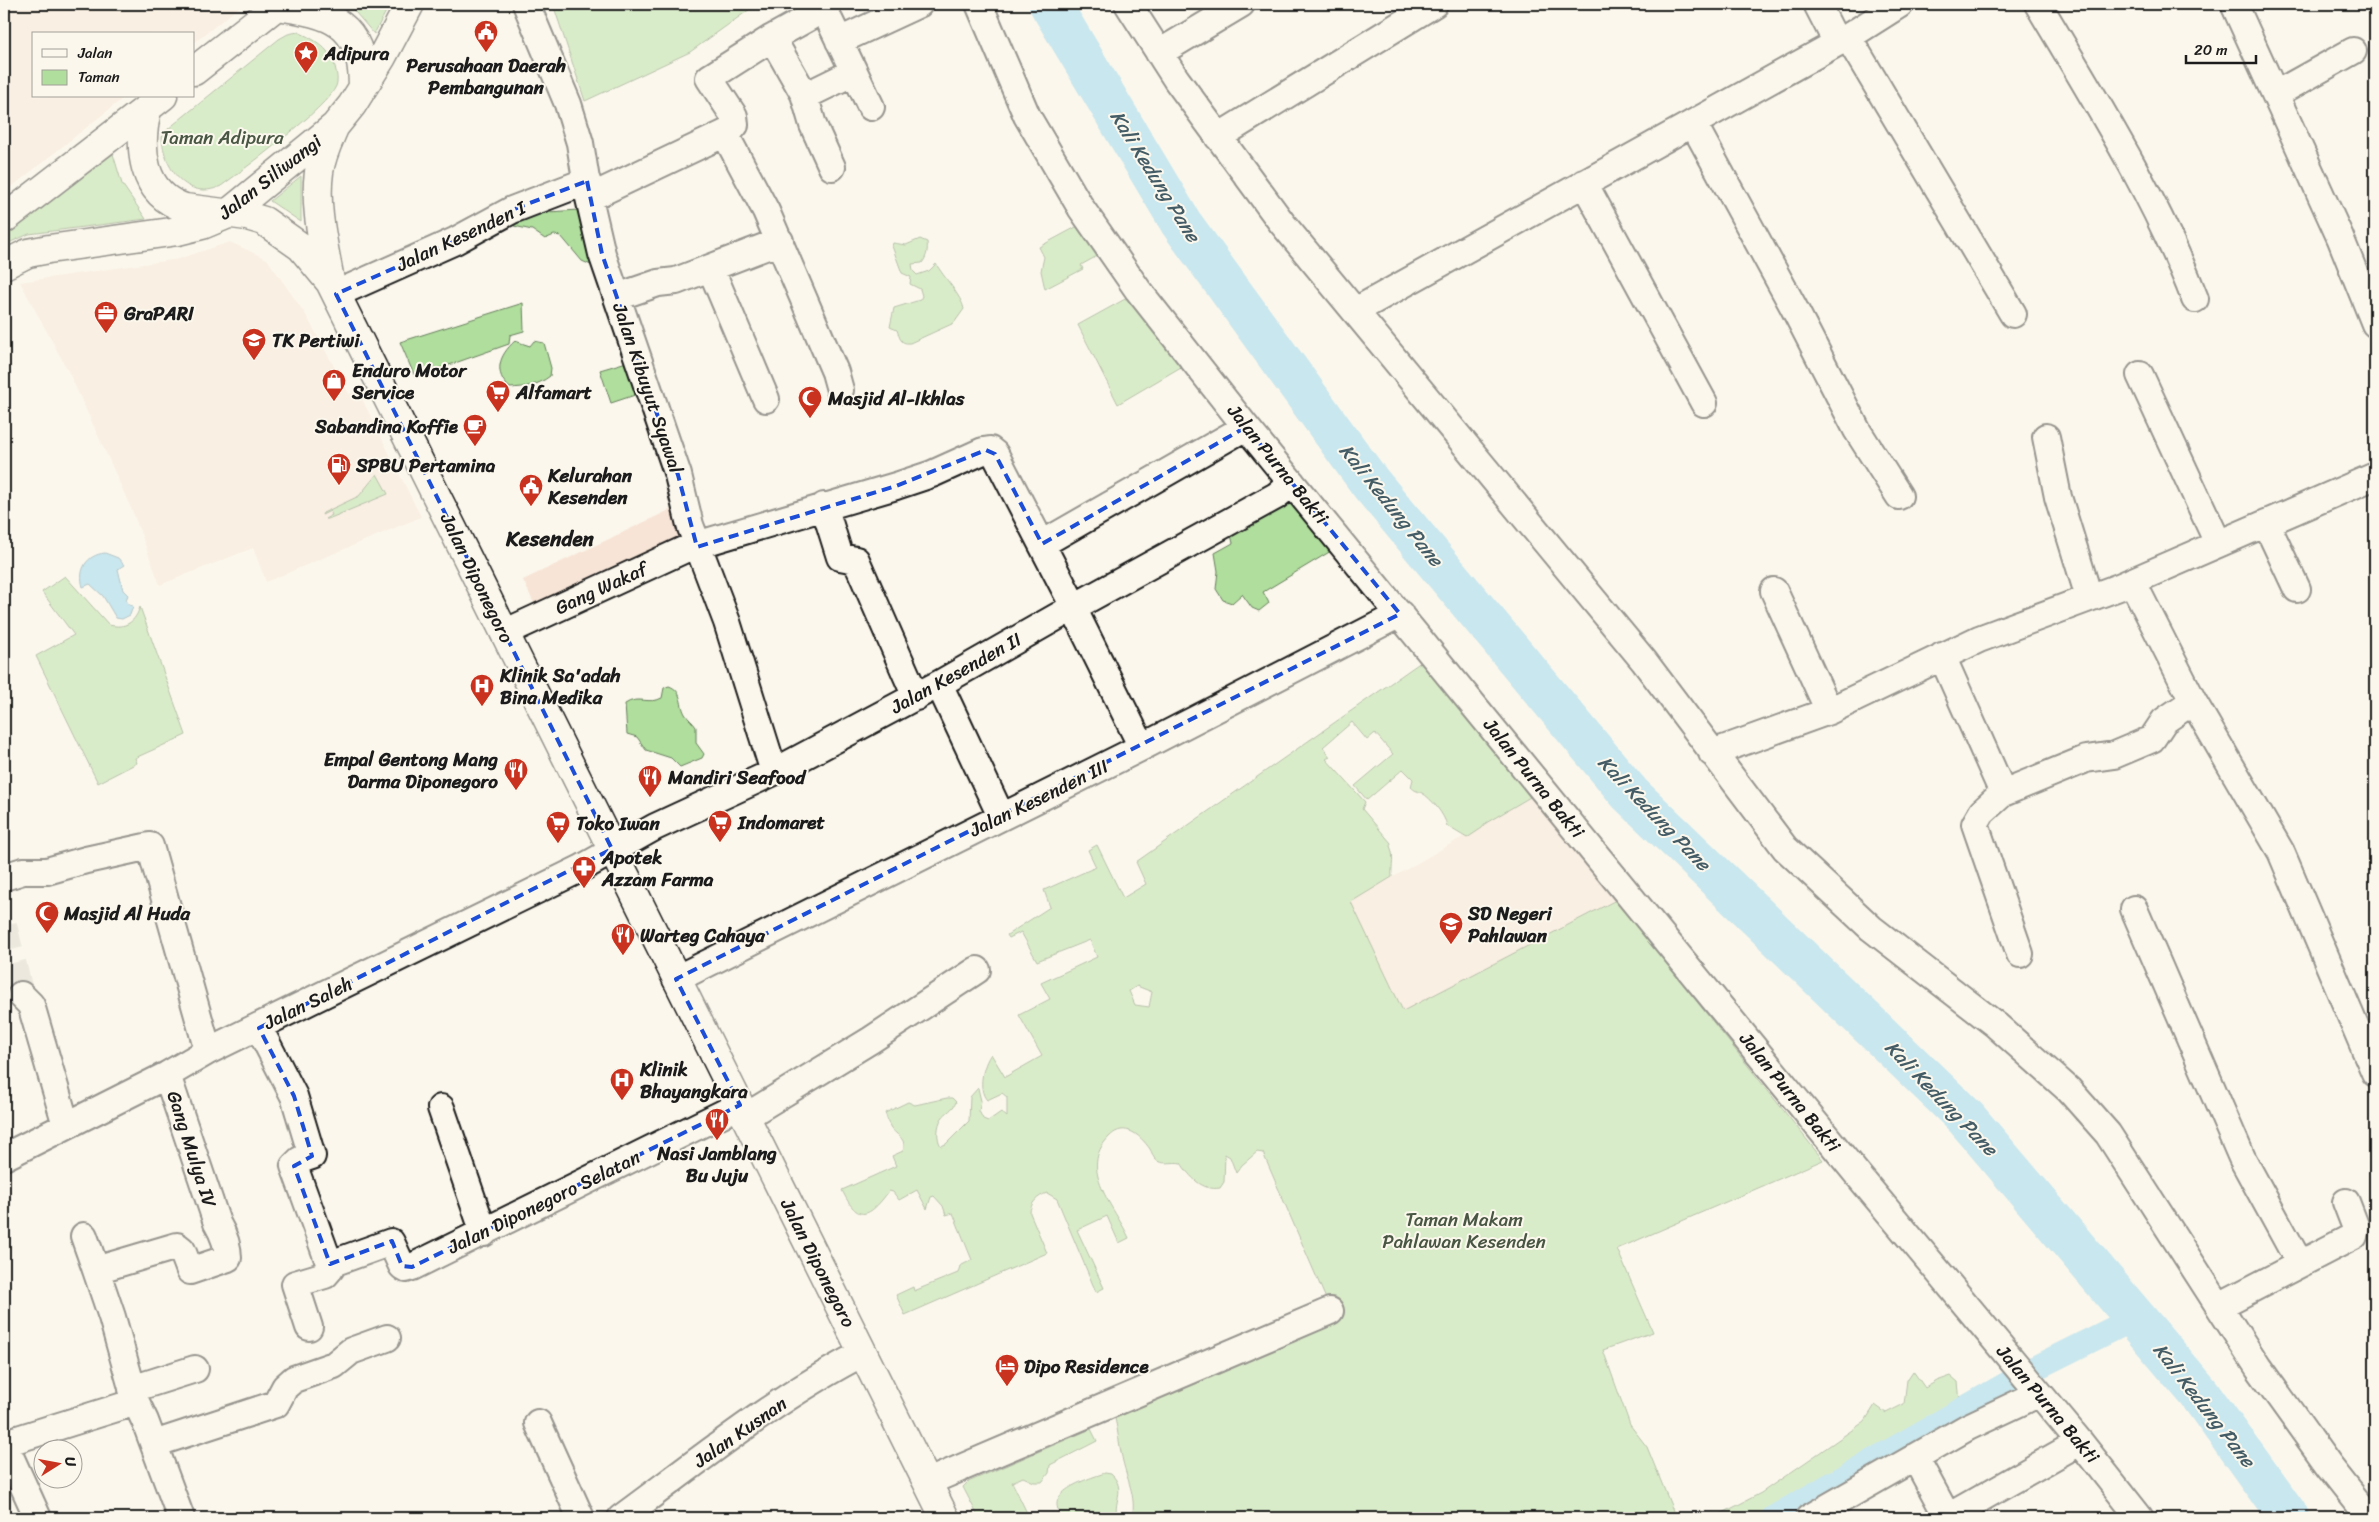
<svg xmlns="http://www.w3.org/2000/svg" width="2379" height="1522" font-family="Sriracha,sans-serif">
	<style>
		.built { fill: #f7e4d6 }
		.green { fill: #b0de9d; stroke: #667d5c; fill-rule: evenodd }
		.water { fill: #8dd2ef; stroke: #60899b }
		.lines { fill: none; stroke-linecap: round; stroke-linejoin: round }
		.canal { stroke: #8dd2ef; stroke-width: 25 }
		.river { stroke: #8dd2ef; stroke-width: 42 }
		.street-tunnel { stroke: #dad6cd; stroke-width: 26; stroke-dasharray: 26 13; stroke-linecap: butt }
		.street-casing { stroke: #1c1c1c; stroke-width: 30 }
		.highway-casing { stroke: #1c1c1c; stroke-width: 31 }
		.street { stroke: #fbf7ec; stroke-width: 26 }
		.highway { stroke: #fbf7ec; stroke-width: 28 }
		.marked { fill: none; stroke: #1d4ed8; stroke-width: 4; stroke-dasharray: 10 6; stroke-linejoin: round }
		.labels { text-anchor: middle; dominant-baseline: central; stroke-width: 4; stroke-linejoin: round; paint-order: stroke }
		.poi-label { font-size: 19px; font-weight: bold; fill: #1c1c1c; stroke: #fbf7ec; text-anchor: start }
		.park-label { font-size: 19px; fill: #485643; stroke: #fbf7ec }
		.street-label { font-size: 19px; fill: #1c1c1c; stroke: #fbf7ec }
		.water-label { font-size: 20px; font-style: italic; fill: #445c66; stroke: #fbf7ec }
		.quarter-label { font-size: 21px; font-weight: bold; fill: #1c1c1c; stroke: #fbf7ec }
	</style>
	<rect width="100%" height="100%" fill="#fbf7ec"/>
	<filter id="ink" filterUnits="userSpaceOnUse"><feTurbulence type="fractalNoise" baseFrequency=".02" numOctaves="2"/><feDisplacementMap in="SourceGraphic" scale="10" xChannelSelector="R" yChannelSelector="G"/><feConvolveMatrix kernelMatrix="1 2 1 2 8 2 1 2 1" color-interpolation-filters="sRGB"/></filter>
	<g filter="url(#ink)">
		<path class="built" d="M4,4H243L194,43V34H34V96H126L4,193Z
			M230,242L267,259L306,315L349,394L358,391L421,517L266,582L253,548L160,585L133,513L106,453L69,373L20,282L178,259Z
			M678,506L688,542L538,612L523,580Z
			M1535,795L1616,900L1403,1012L1350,902Z"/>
		<path class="green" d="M343,4H390L374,34L350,6Z
			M553,4H757L690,52L585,101Z
			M298,32C316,40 332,49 336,71C337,75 338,81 336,86C328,107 243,170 221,186C187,202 163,167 162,137L168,129L279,39L288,34Z
			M113,154L122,184L146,219L29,234L4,245V237Z
			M301,176V222L270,201Z
			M535,209L548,212L579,210L595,255L591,265L582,261L561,236L554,235L545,239L532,230L514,226L512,221Z
			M1078,226L1099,255L1081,265L1083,269L1045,289L1041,271L1044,257L1039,247Z
			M920,239L927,242C928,249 927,257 922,263L912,264L913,271L917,275L929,271L936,264C943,276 962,297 964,309L954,323L910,343C900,344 900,338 897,330L890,327L894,308L920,300L922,296L920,289L910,284L911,277L902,273L892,246L893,243L906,245Z
			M1127,298L1181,367L1118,404L1078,325Z
			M523,303L524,331L510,335L509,344L415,377L400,342Z
			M515,341L530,346L534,341L544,343L551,368L550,376C537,386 526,387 510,388C493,373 499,355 515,341Z
			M630,361L641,393L611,403L600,370Z
			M377,474L388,494L328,519H325L332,515L330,511L322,515L323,513L359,496Z
			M1291,499L1331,548V551L1263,592L1269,603L1259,611L1252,608L1242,594L1232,603L1223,600L1216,589L1218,571L1215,553L1233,543L1230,531Z
			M65,576L109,625C126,629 135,622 140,607L186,735L135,758L137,763L98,783L36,656L74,635L42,592Z
			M1428,657L1537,793L1486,823L1482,828L1467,838L1447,826C1445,815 1431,798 1422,793C1417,791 1415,791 1411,787L1413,779L1403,769L1367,800L1355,786L1393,754L1375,733L1367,740L1352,722L1323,747L1330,757L1326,759L1365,802L1362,809L1391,843L1390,846C1395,857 1391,866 1392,877L1351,902L1403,1011L1616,900L1823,1160L1617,1249L1653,1332L1603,1350L1630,1425L1647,1447L1676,1518H1132C1137,1496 1126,1478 1122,1457C1119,1444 1118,1431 1115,1418L1336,1322L1263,1153L1257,1152L1242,1165L1236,1173L1230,1157L1225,1154L1224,1182L1220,1188C1202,1191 1190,1177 1181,1163C1173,1161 1161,1166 1155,1159C1153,1157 1152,1152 1150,1149C1145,1142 1138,1134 1130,1131C1121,1128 1115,1131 1109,1137C1077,1169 1115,1207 1129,1238L1119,1243L1107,1216L1077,1230L1104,1288L1096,1292L1057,1199L1047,1193C1038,1196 1030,1203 1030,1213L1047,1253L905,1315L896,1295L913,1287L914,1291L958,1273L960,1266L972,1260L953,1213L946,1215L943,1206L934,1196L931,1197L927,1209L917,1190L899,1200L893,1192L889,1191C869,1218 858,1224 842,1190L896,1166L892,1156L903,1151C907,1138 897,1136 891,1128C888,1124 887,1117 885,1113L908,1102L915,1105L947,1098H952L956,1102C953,1110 946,1112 942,1118C937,1125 936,1139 941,1146L946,1144L969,1121L970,1097L978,1088L981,1101L979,1111L983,1119L988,1121L1001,1112L1007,1117V1097L1002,1093L987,1100C977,1089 983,1065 991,1054L1005,1077L1042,1056L1019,1015L1050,999L1041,983L1097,957L1090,940L1037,961L1021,932L1009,938L1007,935L1050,907L1044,890L1096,867L1088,850L1097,845L1123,898L1146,884L1136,862ZM1137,986L1152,992L1149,1007L1135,1005L1129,991Z
			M669,686C683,691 679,703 685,714C688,719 693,722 696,727V743L704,754L702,758L680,767L671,758L646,750L637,737L627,734L625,704C638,695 649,705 662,698L664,688Z
			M1913,1371L1925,1388L1937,1381L1951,1376L1958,1382L1960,1402L1756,1518H1713L1761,1493L1858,1426L1865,1421L1875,1405L1886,1413L1904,1404L1907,1380Z
			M1091,1429L1097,1441L1050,1465L1049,1473L1042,1482H1034L1023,1477L1012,1482L1028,1515L1021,1518H979L963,1487L968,1482Z
			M1105,1473L1111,1474C1128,1490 1111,1503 1118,1518H1094L1093,1514L1088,1512L1073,1518L1061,1514C1043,1492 1090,1478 1105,1473Z"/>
		<path class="water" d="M105,553L118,558L124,565L118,569L123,590L128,595L126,600L129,605L133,606L130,615L122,619L116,618L103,596L90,584L83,587C78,570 86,555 105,553Z"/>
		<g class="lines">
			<path class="canal" d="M1773,1518L2035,1368L2135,1318"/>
			<path class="river" d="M1050,4L1181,223L1371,484L1630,794L1966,1118L2199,1393L2289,1518"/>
			<path class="street-tunnel" d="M4,925L21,995"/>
			<defs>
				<path id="street" d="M526,4L568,104L580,143L589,198L602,254L678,475L690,525L727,622L774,772
					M979,4L1027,116L1081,208L1138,290L1246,427L1857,1174L2080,1442L2140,1518
					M1128,4L1176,79L1282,223L1644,661L1785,848L1871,928L1996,1025L2069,1090L2108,1134L2258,1367L2329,1466L2370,1518
					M1817,4L1837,43
					M2038,4C2095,100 2155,195 2195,299
					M2234,4L2340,237L2375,324
					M1848,37L2013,314
					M772,38L824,9L871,107
					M839,41L919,4
					M1159,53L1241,4
					M2276,94L2353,51
					M805,96L854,72
					M1693,123L1793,306L1857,430L1899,496
					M725,134L766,211L835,372L840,390
					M1218,137L1434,4
					M1584,183L1704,403
					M589,198L730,131L735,125L734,116L709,78L772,38L804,94L813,125L832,167
					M711,269L766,399
					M336,294L455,241L512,210L587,181
					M617,297L658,283L676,281L780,241
					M1355,311L1848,37L1900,4
					M2140,375L2218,543
					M2046,437L2058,497L2089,597
					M824,506L840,557L856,560L916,697
					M2266,523L2297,589
					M1042,544L1246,427
					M2132,581L2193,701L2281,852L2375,1073
					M1774,591L1829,711
					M504,633L690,547L896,486L932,474L983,451L990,450L995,454L1070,599L1078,618L1142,747
					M1942,656L2003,793L1982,812L1975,824L2020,954
					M939,684L1001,816
					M1712,753L1829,711L1979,639L2119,587L2375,476
					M2003,793L2086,759L2114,755L2152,739L2164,721L2193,701
					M4,877L23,871H47L86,860L150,846L208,1051
					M2134,909L2242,1158L2300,1264
					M676,979L1142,747L1400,614
					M21,995L31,1005L66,1125
					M259,1028L294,1096L312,1156L300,1160L294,1166L331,1268L325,1275L295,1284L309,1327
					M441,1108L484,1233
					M745,1117L871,1040L977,970
					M4,1157L167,1075L208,1051L580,869L655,827L774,772L939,684L1074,607L1276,496L1292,483
					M84,1236L96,1270
					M330,1264L391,1242L402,1266L406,1269L412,1267L740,1105
					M2219,1306L2354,1236L2356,1228L2346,1202
					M132,1389L195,1369
					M136,1402L112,1317L96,1270L177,1246L182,1250L190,1271L228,1258C228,1245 224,1235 217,1223L167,1075
					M538,1423L581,1518
					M4,1439L5,1443L136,1402L145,1421L181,1518
					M4,1443L38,1518
					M154,1444L276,1404L285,1387L294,1379L334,1365L351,1351L387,1338
					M1915,1457L1948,1518
					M928,1482L1330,1311
					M621,1518C700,1460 776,1398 863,1353
					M1809,1518L1968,1427L2038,1394
					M1946,1518L2080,1442"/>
				<path id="highway" d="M277,6C332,14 362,22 363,85
					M194,71L279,4
					M147,110C138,148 141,194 185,208L247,216L264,221L301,247L330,282L945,1518
					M4,219L163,96
					M4,265L28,253L49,249L178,231L202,225L226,215L335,126L352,105L382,57L410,4
					M330,281C324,245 314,208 319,172C321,156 328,142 334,128"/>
			</defs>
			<use href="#street" class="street-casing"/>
			<use href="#highway" class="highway-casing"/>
			<use href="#street" class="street"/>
			<use href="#highway" class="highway"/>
		</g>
	</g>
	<path d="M0 0H2379V1522H0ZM587,181L602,254L678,475L697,547L896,486L986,450L995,454L1042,544L1246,427L1400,614L676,979L740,1105L412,1267L402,1266L392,1241L330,1264L294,1166L312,1156L294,1096L259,1028L612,849L336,294L455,241L512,210Z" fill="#fbf7ec" fill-opacity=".55" fill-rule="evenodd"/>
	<path class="marked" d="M587,181L602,254L678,475L697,547L896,486L986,450L995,454L1042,544L1246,427L1400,614L676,979L740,1105L412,1267L402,1266L392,1241L330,1264L294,1166L312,1156L294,1096L259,1028L612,849L336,294L455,241L512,210Z"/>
	<defs>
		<symbol id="civic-pin" viewBox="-11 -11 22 30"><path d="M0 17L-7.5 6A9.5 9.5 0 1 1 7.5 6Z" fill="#c8321e" stroke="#fbf7ec"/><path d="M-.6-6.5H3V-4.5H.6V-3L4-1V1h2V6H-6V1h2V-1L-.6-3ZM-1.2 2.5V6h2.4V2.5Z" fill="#fff"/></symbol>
		<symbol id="sight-pin" viewBox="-11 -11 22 30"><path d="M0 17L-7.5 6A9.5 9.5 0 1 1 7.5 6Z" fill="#c8321e" stroke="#fbf7ec"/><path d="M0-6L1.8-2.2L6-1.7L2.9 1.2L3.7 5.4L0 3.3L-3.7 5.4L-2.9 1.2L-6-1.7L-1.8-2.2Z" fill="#fff"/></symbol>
		<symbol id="office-pin" viewBox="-11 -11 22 30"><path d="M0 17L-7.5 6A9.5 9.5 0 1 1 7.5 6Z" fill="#c8321e" stroke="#fbf7ec"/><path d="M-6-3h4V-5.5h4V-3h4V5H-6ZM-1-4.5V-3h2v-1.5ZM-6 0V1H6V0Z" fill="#fff"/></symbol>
		<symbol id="school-pin" viewBox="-11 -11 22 30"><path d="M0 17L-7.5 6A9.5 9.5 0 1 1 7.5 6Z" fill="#c8321e" stroke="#fbf7ec"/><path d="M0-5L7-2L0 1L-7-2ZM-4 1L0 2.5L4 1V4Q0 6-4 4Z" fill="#fff"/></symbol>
		<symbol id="shop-pin" viewBox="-11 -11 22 30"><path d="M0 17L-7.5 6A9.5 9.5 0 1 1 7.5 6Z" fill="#c8321e" stroke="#fbf7ec"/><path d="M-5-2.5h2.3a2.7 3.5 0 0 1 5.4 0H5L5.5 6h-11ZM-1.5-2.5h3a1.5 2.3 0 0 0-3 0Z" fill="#fff"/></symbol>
		<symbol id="supermarket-pin" viewBox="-11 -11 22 30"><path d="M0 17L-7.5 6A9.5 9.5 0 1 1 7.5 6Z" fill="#c8321e" stroke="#fbf7ec"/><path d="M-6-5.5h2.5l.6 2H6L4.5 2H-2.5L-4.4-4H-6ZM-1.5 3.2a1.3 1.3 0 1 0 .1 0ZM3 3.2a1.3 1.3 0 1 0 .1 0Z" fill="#fff"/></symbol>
		<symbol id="mosque-pin" viewBox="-11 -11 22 30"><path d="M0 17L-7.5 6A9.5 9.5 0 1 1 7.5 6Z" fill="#c8321e" stroke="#fbf7ec"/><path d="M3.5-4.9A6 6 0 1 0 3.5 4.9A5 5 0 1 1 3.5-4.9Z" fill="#fff"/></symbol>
		<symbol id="cafe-pin" viewBox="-11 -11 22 30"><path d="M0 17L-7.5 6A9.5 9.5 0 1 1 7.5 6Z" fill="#c8321e" stroke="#fbf7ec"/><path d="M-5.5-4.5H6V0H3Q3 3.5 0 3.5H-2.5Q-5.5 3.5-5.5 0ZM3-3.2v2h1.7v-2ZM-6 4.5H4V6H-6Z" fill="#fff"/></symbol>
		<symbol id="fuel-pin" viewBox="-11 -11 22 30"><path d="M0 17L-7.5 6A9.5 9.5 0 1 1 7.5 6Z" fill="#c8321e" stroke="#fbf7ec"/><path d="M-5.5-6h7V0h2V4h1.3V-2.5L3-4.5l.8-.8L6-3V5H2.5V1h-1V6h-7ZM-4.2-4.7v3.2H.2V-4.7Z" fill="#fff"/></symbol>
		<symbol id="hospital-pin" viewBox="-11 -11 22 30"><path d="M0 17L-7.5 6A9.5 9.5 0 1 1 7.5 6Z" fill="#c8321e" stroke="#fbf7ec"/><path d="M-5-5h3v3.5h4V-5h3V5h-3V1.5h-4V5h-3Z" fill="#fff"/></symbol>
		<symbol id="restaurant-pin" viewBox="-11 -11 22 30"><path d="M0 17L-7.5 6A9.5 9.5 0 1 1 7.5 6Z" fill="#c8321e" stroke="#fbf7ec"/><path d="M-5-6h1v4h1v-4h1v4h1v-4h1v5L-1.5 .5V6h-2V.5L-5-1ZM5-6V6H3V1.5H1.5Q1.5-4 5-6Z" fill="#fff"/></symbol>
		<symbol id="pharmacy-pin" viewBox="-11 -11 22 30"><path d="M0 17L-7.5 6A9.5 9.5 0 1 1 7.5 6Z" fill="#c8321e" stroke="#fbf7ec"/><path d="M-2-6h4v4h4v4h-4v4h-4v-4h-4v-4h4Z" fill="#fff"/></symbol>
		<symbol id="hotel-pin" viewBox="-11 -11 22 30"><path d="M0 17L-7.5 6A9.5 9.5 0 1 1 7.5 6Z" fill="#c8321e" stroke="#fbf7ec"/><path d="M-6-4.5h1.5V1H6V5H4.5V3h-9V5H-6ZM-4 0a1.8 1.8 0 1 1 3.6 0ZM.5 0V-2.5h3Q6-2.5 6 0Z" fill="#fff"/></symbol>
	</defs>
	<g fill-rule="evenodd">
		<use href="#civic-pin" x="472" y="18" width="28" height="38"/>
		<use href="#sight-pin" x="292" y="39" width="28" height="38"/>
		<use href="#office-pin" x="92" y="299" width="28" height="38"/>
		<use href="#school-pin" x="240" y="326" width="28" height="38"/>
		<use href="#shop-pin" x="320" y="367" width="28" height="38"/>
		<use href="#supermarket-pin" x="484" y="378" width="28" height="38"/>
		<use href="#mosque-pin" x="796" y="384" width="28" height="38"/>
		<use href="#cafe-pin" x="461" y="412" width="28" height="38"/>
		<use href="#fuel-pin" x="325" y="451" width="28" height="38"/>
		<use href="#civic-pin" x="517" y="472" width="28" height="38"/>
		<use href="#hospital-pin" x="468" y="672" width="28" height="38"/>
		<use href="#restaurant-pin" x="502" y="756" width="28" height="38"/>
		<use href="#restaurant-pin" x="636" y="763" width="28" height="38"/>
		<use href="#supermarket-pin" x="706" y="808" width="28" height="38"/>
		<use href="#supermarket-pin" x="544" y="809" width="28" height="38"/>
		<use href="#pharmacy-pin" x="570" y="854" width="28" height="38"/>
		<use href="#mosque-pin" x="33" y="899" width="28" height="38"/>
		<use href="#school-pin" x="1437" y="910" width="28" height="38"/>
		<use href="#restaurant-pin" x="609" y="921" width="28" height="38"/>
		<use href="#hospital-pin" x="608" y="1066" width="28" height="38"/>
		<use href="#restaurant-pin" x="703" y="1106" width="28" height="38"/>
		<use href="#hotel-pin" x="993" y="1352" width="28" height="38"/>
	</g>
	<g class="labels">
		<g class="poi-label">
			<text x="324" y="53">Adipura</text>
			<text x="486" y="65" text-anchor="middle">Perusahaan Daerah<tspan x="486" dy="22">Pembangunan</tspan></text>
			<text x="124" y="313">GraPARI</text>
			<text x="272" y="340">TK Pertiwi</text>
			<text x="352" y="370">Enduro Motor<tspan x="352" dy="22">Service</tspan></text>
			<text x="516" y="392">Alfamart</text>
			<text x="828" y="398">Masjid Al-Ikhlas</text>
			<text x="458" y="426" text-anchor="end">Sabandina Koffie</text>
			<text x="356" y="465">SPBU Pertamina</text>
			<text x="548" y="475">Kelurahan<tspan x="548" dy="22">Kesenden</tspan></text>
			<text x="500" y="675">Klinik Sa'adah<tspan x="500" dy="22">Bina Medika</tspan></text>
			<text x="498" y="759" text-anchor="end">Empal Gentong Mang<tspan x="498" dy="22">Darma Diponegoro</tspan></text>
			<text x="668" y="777">Mandiri Seafood</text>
			<text x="738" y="822">Indomaret</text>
			<text x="576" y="823">Toko Iwan</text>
			<text x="602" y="857">Apotek<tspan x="602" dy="22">Azzam Farma</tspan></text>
			<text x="64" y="913">Masjid Al Huda</text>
			<text x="1468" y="913">SD Negeri<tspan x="1468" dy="22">Pahlawan</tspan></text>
			<text x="640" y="935">Warteg Cahaya</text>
			<text x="640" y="1069">Klinik<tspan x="640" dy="22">Bhayangkara</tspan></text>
			<text x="717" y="1153" text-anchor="middle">Nasi Jamblang<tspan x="717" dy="22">Bu Juju</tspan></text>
			<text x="1024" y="1366">Dipo Residence</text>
		</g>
		<g class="park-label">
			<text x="222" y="137">Taman Adipura</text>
			<text x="1464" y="1219">Taman Makam<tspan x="1464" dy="22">Pahlawan Kesenden</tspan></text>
		</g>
		<g class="street-label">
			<text transform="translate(270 177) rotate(-38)">Jalan Siliwangi</text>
			<text transform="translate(461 236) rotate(-25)">Jalan Kesenden I</text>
			<text transform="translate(648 388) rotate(71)">Jalan Kibuyut Syawal</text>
			<text transform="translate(1278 464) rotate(51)">Jalan Purna Bakti</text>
			<text transform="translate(477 578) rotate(64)">Jalan Diponegoro</text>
			<text transform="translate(601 588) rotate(-25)">Gang Wakaf</text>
			<text transform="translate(956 673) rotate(-29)">Jalan Kesenden II</text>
			<text transform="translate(1534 778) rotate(51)">Jalan Purna Bakti</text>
			<text transform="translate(1039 798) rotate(-26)">Jalan Kesenden III</text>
			<text transform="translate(308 1003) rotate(-26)">Jalan Saleh</text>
			<text transform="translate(1790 1092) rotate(51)">Jalan Purna Bakti</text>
			<text transform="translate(192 1149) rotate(72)">Gang Mulya IV</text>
			<text transform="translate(544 1202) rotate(-26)">Jalan Diponegoro Selatan</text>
			<text transform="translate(818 1263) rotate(63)">Jalan Diponegoro</text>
			<text transform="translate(2048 1404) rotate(50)">Jalan Purna Bakti</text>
			<text transform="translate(740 1432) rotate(-35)">Jalan Kusnan</text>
		</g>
		<g class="water-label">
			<text transform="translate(1155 176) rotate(58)">Kali Kedung Pane</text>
			<text transform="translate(1391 505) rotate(51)">Kali Kedung Pane</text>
			<text transform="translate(1654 813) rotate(46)">Kali Kedung Pane</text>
			<text transform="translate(1941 1098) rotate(46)">Kali Kedung Pane</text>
			<text transform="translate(2204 1405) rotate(52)">Kali Kedung Pane</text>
		</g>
		<g class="quarter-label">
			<text x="550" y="539">Kesenden</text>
		</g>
	</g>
	<rect width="2379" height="1522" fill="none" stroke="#fbf7ec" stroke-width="20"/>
	<rect x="10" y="10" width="2359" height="1502" fill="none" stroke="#1c1c1c" stroke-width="2" filter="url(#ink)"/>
	<rect x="32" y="32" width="162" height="65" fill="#fbf7ec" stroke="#a29f99"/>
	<rect x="42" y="49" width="25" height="8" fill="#fbf7ec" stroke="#a29f99"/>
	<text x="78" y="58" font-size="15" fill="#1c1c1c">Jalan</text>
	<rect x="42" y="70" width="25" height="15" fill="#b0de9d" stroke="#a29f99"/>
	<text x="78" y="82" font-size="15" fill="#1c1c1c">Taman</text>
	<g transform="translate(58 1464) rotate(79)"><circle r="24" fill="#fbf7ec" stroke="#a29f99"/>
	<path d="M0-4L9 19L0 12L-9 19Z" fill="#c8321e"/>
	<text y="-8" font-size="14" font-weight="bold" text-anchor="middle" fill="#1c1c1c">U</text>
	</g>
	<path d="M2186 55v8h70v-8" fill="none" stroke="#1c1c1c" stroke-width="2.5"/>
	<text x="2194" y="55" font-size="15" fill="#1c1c1c" stroke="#fbf7ec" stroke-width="4" paint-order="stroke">20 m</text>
</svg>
